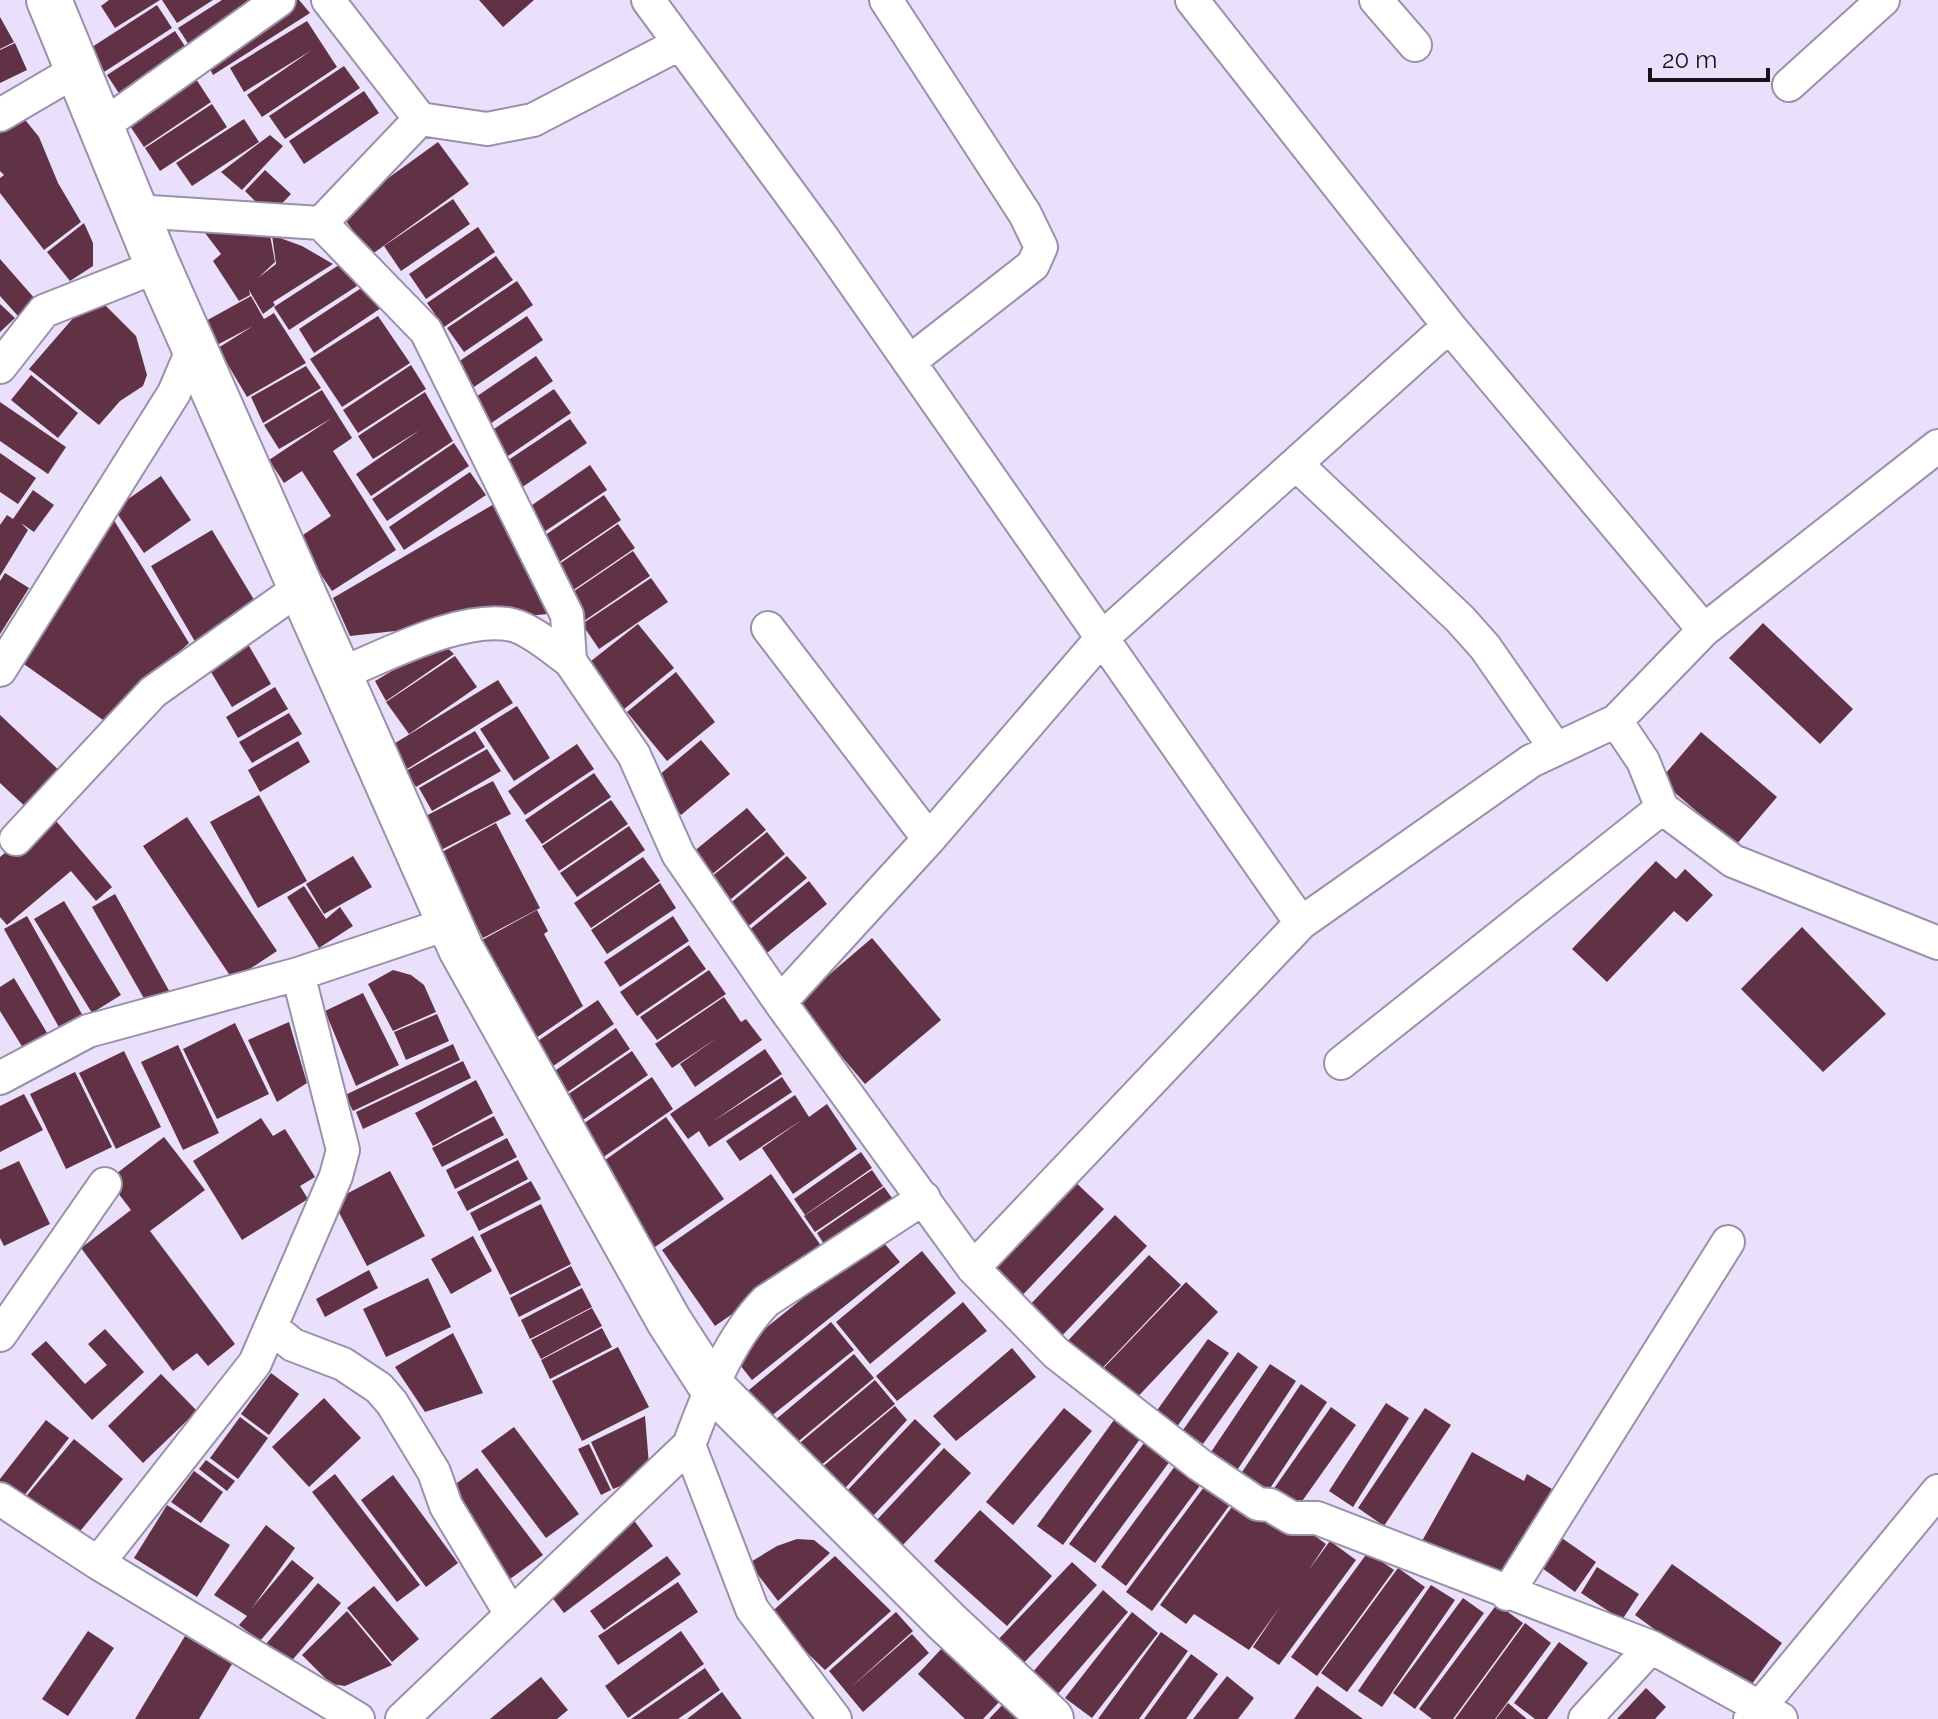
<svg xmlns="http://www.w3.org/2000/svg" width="1938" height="1719" font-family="Raleway,sans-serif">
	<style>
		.building { fill: #613145 }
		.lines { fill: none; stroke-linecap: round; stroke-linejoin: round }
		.street-casing { stroke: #9990aa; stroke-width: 36 }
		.secondary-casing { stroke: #9990aa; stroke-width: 48 }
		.street { stroke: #fff; stroke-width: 32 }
		.secondary { stroke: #fff; stroke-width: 44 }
	</style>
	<rect width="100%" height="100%" fill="#eae0fc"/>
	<path class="building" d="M109,0H160L115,28L101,6Z
		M162,0H213L177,23Z
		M222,0H272L193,51L178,28Z
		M289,0H299L310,13L213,75L204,57Z
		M479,0H534L503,27Z
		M157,5L172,28L104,72L89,49Z
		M0,17L14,42L0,49Z
		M307,21L337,67L262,117L247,95L312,50L244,92L230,68Z
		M175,31L190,54L122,98L107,75Z
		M15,43L27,70L0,83V50Z
		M344,66L360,88L285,139L269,116Z
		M196,79L211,102L144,147L128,123Z
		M364,91L379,113L304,164L289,141Z
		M212,104L227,127L160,171L145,148Z
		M22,116L39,137L58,183L81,222L44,250L0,193V178L4,175L0,171V122Z
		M244,119L259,142L192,186L176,163Z
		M270,135L283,146L242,190L221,172Z
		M438,142L469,184L371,255L340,213Z
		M265,170L291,194L270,216L245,191Z
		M453,199L470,224L401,271L384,246Z
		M84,223L93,243V266L70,281L47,252Z
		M478,227L495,252L426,299L409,274Z
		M202,229L270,235L275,262L258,278L276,264L272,235L302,246L333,264L273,302L275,305L263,314L249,290L250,295L239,301L213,261L221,254Z
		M496,256L513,280L444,327L427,303Z
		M0,259L36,300L18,316L0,296Z
		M342,263L357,286L289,330L274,307Z
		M517,281L533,305L464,352L447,328Z
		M366,285L381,308L314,353L299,329Z
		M94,294L136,336L147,375L143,386L120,401L99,425L29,369Z
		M251,296L264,319L274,313L306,363L247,397L218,348L253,326L217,345L204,322Z
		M0,304L15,318L0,332Z
		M378,316L410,363L342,407L310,359Z
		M527,316L543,340L474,387L458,362Z
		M536,356L553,381L484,428L467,403Z
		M411,365L426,389L358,433L343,410Z
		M306,366L321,388L263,423L251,397Z
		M31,375L78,413L58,438L11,400Z
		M554,389L571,413L502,460L485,435Z
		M322,390L352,438L333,451L396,550L332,591L297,539L331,516L302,471L284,483L269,460L332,418L279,449L264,425Z
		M425,392L453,441L371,496L356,474L420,430L373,459L358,436Z
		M0,402L66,447L48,474L0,441Z
		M570,419L587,443L518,490L501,465Z
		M454,443L469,466L387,521L372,499Z
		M0,453L36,478L18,504L0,492Z
		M590,465L607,490L538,536L522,512Z
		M470,472L486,495L404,550L389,527Z
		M161,476L191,520L144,553L114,509Z
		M33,490L54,505L34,532L21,523L28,530L0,576V525L7,515L13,519Z
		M604,495L621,520L552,567L535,542Z
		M501,500L556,613L350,636L333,598Z
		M112,517L189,643L103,720L21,662Z
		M618,524L635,548L566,595L549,571Z
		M212,530L259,608L197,645L151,566Z
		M633,551L650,576L581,623L564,598Z
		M5,573L29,588L0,634V581Z
		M651,578L668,602L599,649L582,624Z
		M1763,623L1853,709L1820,744L1729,658Z
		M638,624L674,668L623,710L586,665Z
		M245,639L271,684L232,707L205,662Z
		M441,642L454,654L386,701L375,681Z
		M455,656L477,687L409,734L386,702Z
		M676,672L715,722L667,761L627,712Z
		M498,680L513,703L407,769L392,745Z
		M275,687L288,709L238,738L226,717Z
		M517,706L550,758L514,781L480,729Z
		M289,713L302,734L252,763L239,742Z
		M0,715L63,774L29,810L0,783Z
		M475,731L485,747L416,787L406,771Z
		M1701,732L1777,797L1736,845L1660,780Z
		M701,740L730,774L681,815L652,781Z
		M298,741L310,762L260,792L248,770Z
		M577,744L594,769L525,815L508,791Z
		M487,749L501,771L432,811L419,788Z
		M594,773L611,797L542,844L525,820Z
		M493,781L511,814L439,851L422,818Z
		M259,795L307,881L258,908L210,822Z
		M611,800L628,824L559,871L542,846Z
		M747,808L766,830L705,880L687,857Z
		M51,815L112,887L96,901L71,871L7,925L0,917V857Z
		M187,817L277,951L233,980L143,846Z
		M496,823L540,908L483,938L447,870L450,869L442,852Z
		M629,826L645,850L577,897L560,873Z
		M767,832L785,854L725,904L706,881Z
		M353,856L372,887L324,914L306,884Z
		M787,856L807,878L746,928L727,906Z
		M643,857L660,881L591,928L574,903Z
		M1656,861L1676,879L1685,869L1713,895L1687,922L1674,911L1607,982L1572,949Z
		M809,881L827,904L767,953L748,931Z
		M660,883L676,908L607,954L591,930Z
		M304,886L326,919L340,907L353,926L319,948L287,897Z
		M115,894L172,996L150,1009L92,907Z
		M64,901L121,995L92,1013L34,919Z
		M537,910L548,931L544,934L583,1006L527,1044L487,965L493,961L482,940Z
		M27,916L88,1025L65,1038L4,929Z
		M673,916L689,941L620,987L604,962Z
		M1802,927L1886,1014L1823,1072L1741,989Z
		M872,938L941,1020L865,1084L796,1003Z
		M689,945L706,969L637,1016L620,992Z
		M393,970L411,975L424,985L436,1012L393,1031L368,984Z
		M709,970L726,994L657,1040L640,1017Z
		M14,978L52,1041L28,1056L0,1011V987Z
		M363,993L399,1065L356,1086L325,1011Z
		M724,997L741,1022L746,1019L762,1040L695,1087L680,1064L717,1038L672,1068L655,1044Z
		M598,1000L614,1024L546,1071L529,1047Z
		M437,1014L449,1041L406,1060L394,1032Z
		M289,1022L307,1083L277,1102L248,1040Z
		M235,1023L269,1094L217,1119L183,1049Z
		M616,1028L630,1049L562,1096L549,1075Z
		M453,1044L460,1060L353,1111L345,1095Z
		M178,1045L219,1133L183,1150L141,1062Z
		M765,1049L782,1074L712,1122L782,1077L792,1092L709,1147L699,1131L688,1139L670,1114Z
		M124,1051L161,1127L116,1149L79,1073Z
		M632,1051L648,1075L580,1122L564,1097Z
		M463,1061L471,1078L363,1129L356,1112Z
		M75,1072L112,1147L66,1169L30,1094Z
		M652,1077L673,1109L602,1158L580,1126Z
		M476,1080L493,1113L433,1146L415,1113Z
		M24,1094L43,1130L0,1152V1106Z
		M795,1095L809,1117L827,1104L857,1149L793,1194L762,1148L803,1119L740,1161L726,1141Z
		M494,1116L504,1135L442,1167L432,1148Z
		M666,1117L724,1199L655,1247L598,1165Z
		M261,1118L273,1136L285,1129L315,1177L300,1186L308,1199L242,1240L193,1161Z
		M164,1137L205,1190L150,1231L235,1344L208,1366L197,1353L173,1371L81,1248L131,1210L108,1180Z
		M507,1138L517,1157L455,1189L446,1170Z
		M861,1152L872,1168L805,1215L794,1199Z
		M518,1160L528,1179L467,1211L457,1192Z
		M19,1161L50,1224L4,1246L0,1238V1170Z
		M872,1170L883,1186L815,1232L804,1216Z
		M390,1171L425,1236L367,1266L333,1201Z
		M771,1174L824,1250L715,1326L662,1250Z
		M1072,1179L1104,1209L1015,1303L983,1273Z
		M531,1181L541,1199L479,1231L470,1213Z
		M884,1187L895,1202L827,1249L817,1233Z
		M541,1204L571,1264L510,1295L480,1235Z
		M1115,1215L1147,1246L1058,1340L1026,1309Z
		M473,1236L492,1271L451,1294L431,1259Z
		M879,1237L900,1262L752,1380L732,1355Z
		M922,1251L956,1293L870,1364L836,1322Z
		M1149,1255L1181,1285L1092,1379L1060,1349Z
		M571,1266L581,1285L519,1317L510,1298Z
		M369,1270L378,1288L325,1317L316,1299Z
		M428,1278L451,1327L386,1357L363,1309Z
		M1186,1282L1218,1312L1129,1406L1097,1375Z
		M582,1288L592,1307L530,1339L521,1320Z
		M963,1302L987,1331L897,1401L876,1376Z
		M592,1308L602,1326L541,1359L531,1340Z
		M831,1322L854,1350L765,1421L743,1395Z
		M602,1328L612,1347L550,1379L541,1360Z
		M105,1329L144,1372L92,1420L31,1354L46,1341L85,1384L107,1365L88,1344Z
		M453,1333L483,1393L425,1412L395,1367Z
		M1208,1339L1229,1353L1174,1431L1153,1416Z
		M618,1347L649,1407L582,1441L552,1381Z
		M1012,1348L1036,1377L956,1441L933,1416Z
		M1238,1352L1258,1367L1203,1444L1183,1430Z
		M854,1354L874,1378L794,1445L774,1421Z
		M1270,1364L1296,1381L1230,1481L1203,1464Z
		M271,1373L299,1394L269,1435L241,1414Z
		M161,1374L197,1411L143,1463L108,1426Z
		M875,1380L895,1404L814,1471L795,1447Z
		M1301,1384L1327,1402L1261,1502L1234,1484Z
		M324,1398L361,1438L309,1487L272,1447Z
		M1386,1403L1409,1418L1353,1507L1329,1491Z
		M895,1406L907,1420L837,1497L815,1473Z
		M1331,1407L1356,1425L1293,1514L1268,1497Z
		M1064,1408L1092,1431L1013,1525L986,1502Z
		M1425,1408L1451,1425L1384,1526L1358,1508Z
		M645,1416L649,1465L628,1483L613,1489L591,1442Z
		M240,1417L268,1438L238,1479L210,1458Z
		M915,1419L941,1444L871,1518L845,1493Z
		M46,1420L69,1438L20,1501L0,1486V1479Z
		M1114,1420L1140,1439L1063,1545L1037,1526Z
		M514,1427L579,1514L546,1538L481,1451Z
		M74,1439L123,1479L72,1541L23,1500Z
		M1147,1439L1173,1457L1095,1563L1069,1544Z
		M589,1444L611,1490L601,1495L578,1449Z
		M944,1448L971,1473L901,1547L875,1522Z
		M1472,1452L1524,1481L1527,1474L1552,1489L1503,1577L1422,1541Z
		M206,1460L235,1481L227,1491L199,1469Z
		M1178,1462L1204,1480L1126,1586L1101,1567Z
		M477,1468L543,1555L510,1579L445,1492Z
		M194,1471L223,1492L201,1523L171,1502Z
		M335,1474L420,1585L397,1602L312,1492Z
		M393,1475L458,1563L426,1587L361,1500Z
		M1204,1487L1229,1506L1152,1611L1126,1592Z
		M1237,1500L1300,1525L1326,1544L1308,1571L1330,1541L1356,1560L1279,1665L1253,1647L1280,1607L1249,1650L1194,1614L1186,1624L1160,1605Z
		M167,1505L230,1545L197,1597L134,1558Z
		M980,1510L1052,1576L1007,1626L934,1561Z
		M633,1519L653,1546L564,1613L544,1587Z
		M266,1525L295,1548L252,1608L292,1560L314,1578L260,1641L239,1625L247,1616L214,1595Z
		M1559,1536L1596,1562L1575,1592L1538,1565Z
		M797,1539L814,1540L830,1553L778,1601L749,1563L777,1546Z
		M1368,1552L1394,1570L1317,1676L1291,1657Z
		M667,1556L681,1574L604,1630L590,1611Z
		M835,1556L891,1611L825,1670L768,1615Z
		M1072,1562L1097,1585L1020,1667L995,1643Z
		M1672,1564L1782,1643L1744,1695L1635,1615Z
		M1597,1567L1639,1594L1622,1620L1581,1593Z
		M1398,1568L1425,1587L1347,1692L1321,1673Z
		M678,1582L698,1612L618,1665L598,1636Z
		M318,1583L341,1603L289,1664L266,1644Z
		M1431,1585L1455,1600L1382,1707L1358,1691Z
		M374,1586L419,1639L392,1662L347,1608Z
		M1103,1590L1128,1612L1057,1695L1032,1673Z
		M1463,1598L1484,1613L1415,1709L1393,1693Z
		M1497,1604L1523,1623L1453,1719H1432L1419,1709Z
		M347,1611L392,1665L345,1686L331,1684L302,1655Z
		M896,1612L913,1631L849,1689L912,1634L929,1653L863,1712L829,1671Z
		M1132,1612L1158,1633L1092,1718L1065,1698Z
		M1525,1623L1551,1643L1495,1719H1455Z
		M88,1631L114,1648L68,1716L42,1699Z
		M681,1631L704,1664L628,1718L605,1686Z
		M1161,1632L1188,1651L1139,1719H1098Z
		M185,1636L232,1664L199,1719H135Z
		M1559,1642L1588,1663L1547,1719H1535L1514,1703Z
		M944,1646L1001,1700L983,1719H965L918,1674Z
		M1191,1654L1218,1674L1186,1719H1144Z
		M705,1668L720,1690L678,1719H631Z
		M1227,1676L1254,1698L1238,1719H1193Z
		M541,1677L568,1710L557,1719H490Z
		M1317,1686L1363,1719H1294Z
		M1646,1688L1666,1707L1655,1719H1617Z
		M722,1692L742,1719H687Z
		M1008,1699L1029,1719H989Z
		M1508,1703L1527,1719H1496Z"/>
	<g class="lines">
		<defs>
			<path id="street" d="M328,0L420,119L487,129L533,120L679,44
				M648,0L822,237L1301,923
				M886,0L1025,214L1041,247L1033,265L909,362
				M1192,0L1449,326L1704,630
				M1376,0L1415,45
				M1789,85L1883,0
				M0,115L77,70
				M101,127L279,0
				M135,211L321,223L426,331L567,615L570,661L634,755L678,854L780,1002L973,1268L1056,1353L1200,1465L1258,1504L1270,1505L1292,1518H1317L1651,1647L1781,1719
				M321,223L420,119
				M0,367L44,311L158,266
				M1296,464L1460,619L1485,647L1556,749
				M768,628L929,839
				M0,670L174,393L194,346
				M340,674C385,656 463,614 512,625C531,629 554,650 570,661
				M1616,721L1643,761L1662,808L1733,861L1938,943
				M16,839L153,692L301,587
				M780,1002L929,839L1102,638L1449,326
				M1341,1063L1662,808
				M0,1078L88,1031L298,974L450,923
				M973,1268L1301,923L1531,761L1616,721L1704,630L1938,446
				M272,1328L293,1345L343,1364L379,1388L392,1403L434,1472L446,1506L511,1614
				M0,1335L105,1184
				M0,1499L98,1563L358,1719
				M98,1563L255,1363L336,1176L343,1150L298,974
				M1507,1594L1728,1242
				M402,1719L689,1445
				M835,1719L752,1609L689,1445C708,1395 728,1340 766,1301L924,1198
				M1585,1719L1651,1647
				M1750,1719L1938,1491"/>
			<path id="secondary" d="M49,0L158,266L461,949L669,1321L711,1386L947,1622L1051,1719"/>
		</defs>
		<use href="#street" class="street-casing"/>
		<use href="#secondary" class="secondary-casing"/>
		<use href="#street" class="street"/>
		<use href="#secondary" class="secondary"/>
	</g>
	<path d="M1650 68v12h118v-12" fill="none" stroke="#17131d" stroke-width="4"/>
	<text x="1662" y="68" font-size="24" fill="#17131d" stroke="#eae0fc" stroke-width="6" paint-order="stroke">20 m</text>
</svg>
